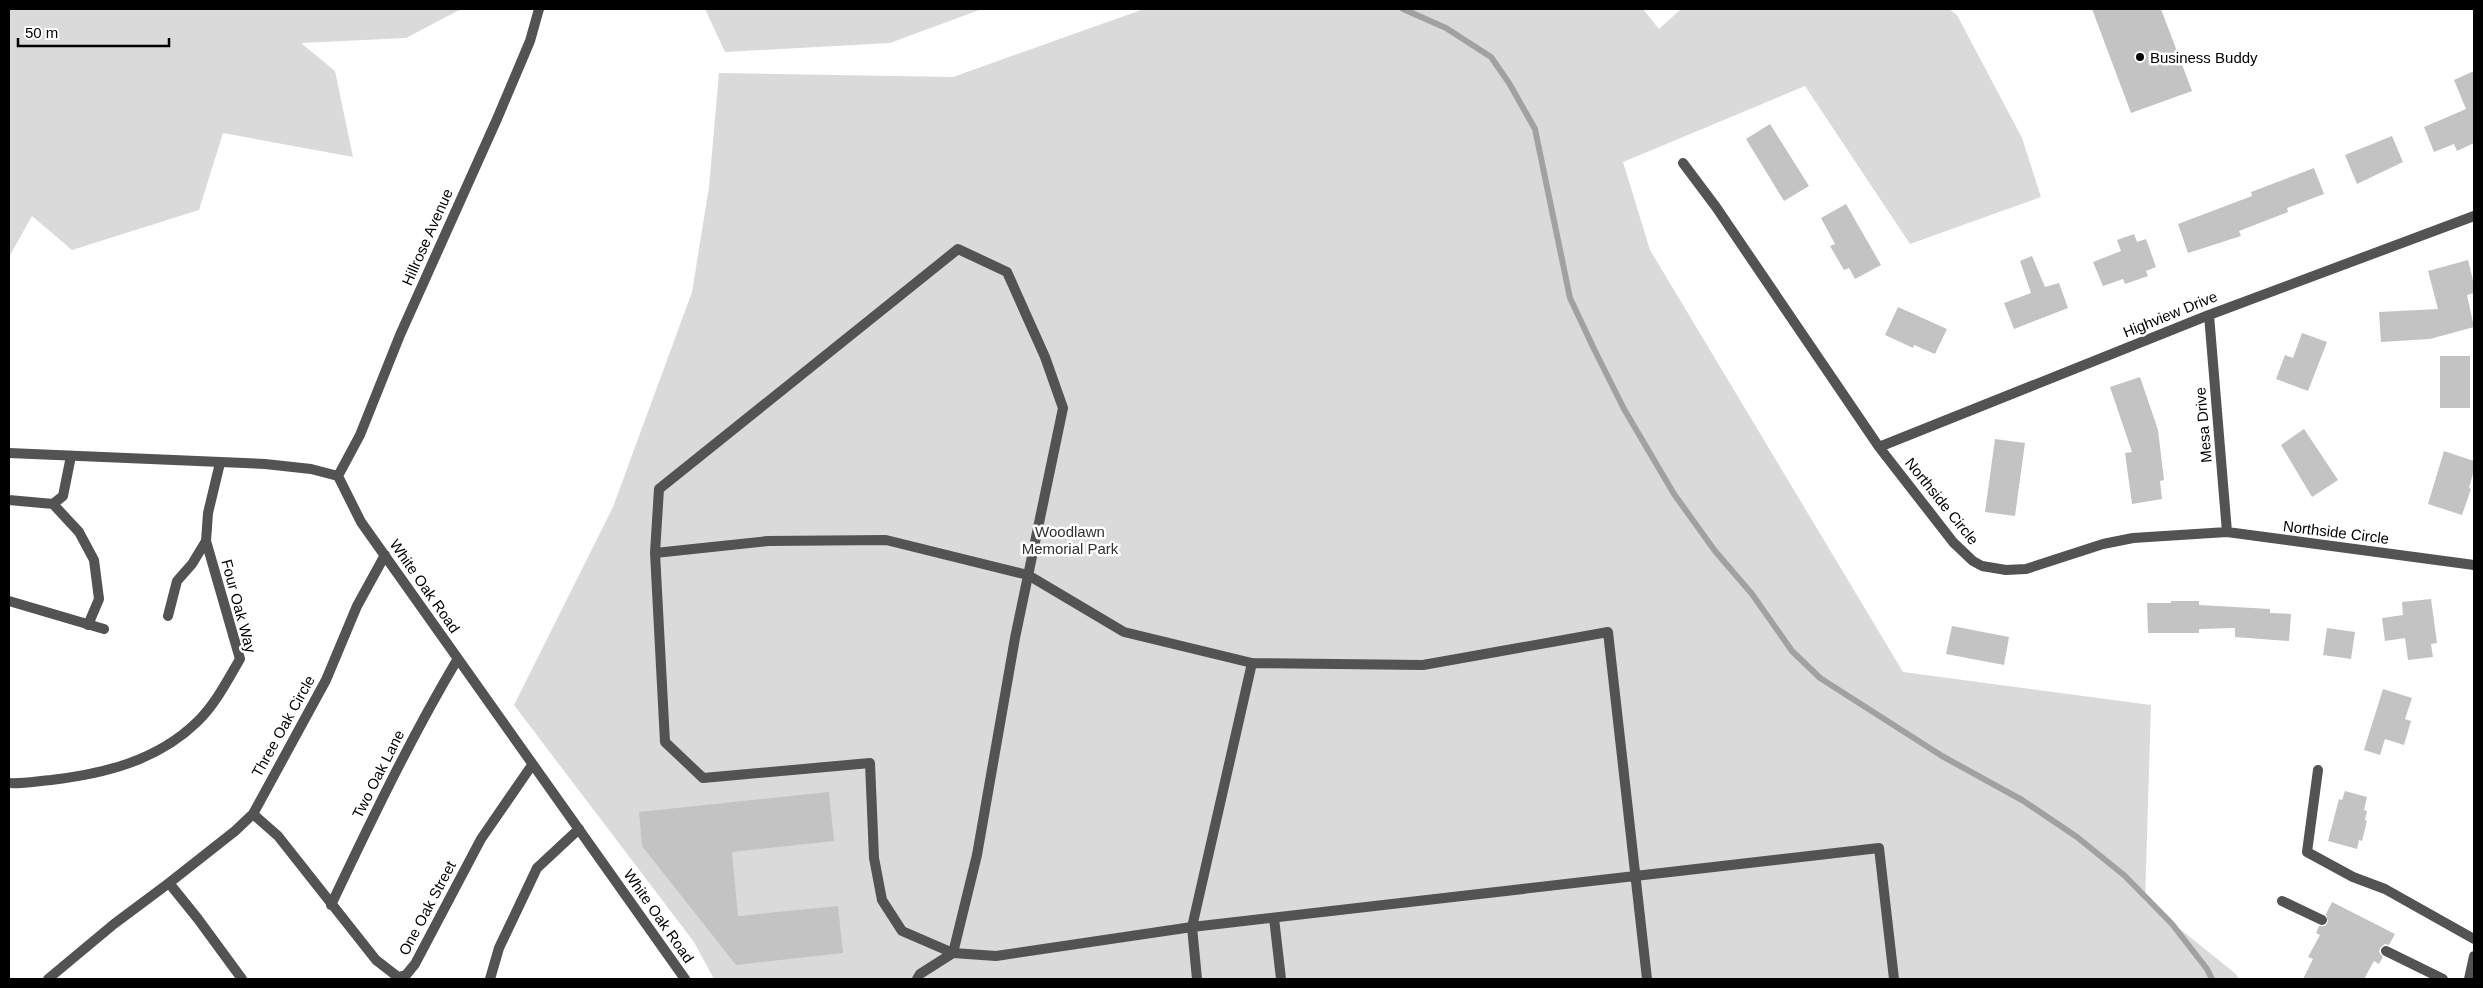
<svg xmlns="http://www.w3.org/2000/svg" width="2483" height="988" font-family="Arial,sans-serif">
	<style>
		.green { fill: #dadada }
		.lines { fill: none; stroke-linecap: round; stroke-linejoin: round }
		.stream { stroke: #a1a1a1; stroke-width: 6 }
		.building { fill: #c3c3c3 }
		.service { stroke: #535353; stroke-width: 10 }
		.minor { stroke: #535353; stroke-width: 10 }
		.tertiary { stroke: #535353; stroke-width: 10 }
		.poi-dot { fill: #000; stroke: #fff; stroke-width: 2 }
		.labels { text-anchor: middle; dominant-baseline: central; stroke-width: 5; stroke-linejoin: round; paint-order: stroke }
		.poi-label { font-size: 15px; fill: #000; stroke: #fff; text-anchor: start }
		.street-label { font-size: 15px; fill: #000; stroke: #fff }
		.park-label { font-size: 15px; fill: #313131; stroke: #fff }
	</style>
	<rect width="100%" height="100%" fill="#fff"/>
	<path class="green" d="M9,9H461L406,38L301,43L335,71L353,157L223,133L199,210L72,250L32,216L9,257Z
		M705,9H982L890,43L725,52Z
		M1144,9H1643L1659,29L1681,9H1949L1957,15L2022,138L2041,197L1910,244L1805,86L1623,162L1650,250L1903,672L2151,705L2145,901L2236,974L2239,979H714L694,942L514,705L613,507L692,292L709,187L719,73L953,77Z"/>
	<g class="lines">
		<path class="stream" d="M1403,9L1446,28L1491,57L1509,83L1535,129L1570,298L1595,351L1624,409L1674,494L1715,551L1752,594L1792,651L1820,678L1942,756L2022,800L2077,837L2125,876L2172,924L2207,969L2212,979"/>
	</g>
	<path class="building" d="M2092,9H2161L2192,91L2131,113Z
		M2474,71V143L2457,151L2454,144L2434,152L2424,127L2466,109L2454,80Z
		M1770,124L1809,186L1784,201L1746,139Z
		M2392,136L2403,162L2357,184L2345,155Z
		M2314,168L2324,194L2287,208L2288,212L2239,231L2241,236L2188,253L2178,224L2252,196L2251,192Z
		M1846,204L1881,265L1855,279L1849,268L1844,270L1830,246L1835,244L1821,218Z
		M2134,234L2137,242L2146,239L2156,267L2146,271L2148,276L2125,284L2123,279L2103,286L2093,262L2121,251L2117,240Z
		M2032,256L2045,287L2059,283L2068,308L2014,329L2004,303L2031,293L2020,261Z
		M2468,260L2474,284V293L2467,295L2474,327L2430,339L2381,342L2379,312L2438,309L2428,271Z
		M1898,307L1947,329L1935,354L1914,345L1913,348L1885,335Z
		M2302,333L2327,342L2308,391L2276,379L2285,355L2293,358Z
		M2440,356H2470V408H2440Z
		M2140,377L2158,430L2164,480L2160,481L2162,499L2132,504L2125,453L2132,452L2110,387Z
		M2304,429L2338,480L2312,497L2281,445Z
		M1995,439L2025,443L2015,516L1985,512Z
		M2444,451L2474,461V470L2469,488L2471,489L2462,515L2428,504Z
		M2431,599L2437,643L2431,644L2433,657L2408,660L2405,638L2385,641L2382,618L2403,615L2402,602Z
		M2171,601H2199V605L2270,609V613L2291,614L2289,641L2235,637V628L2199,629V633H2148L2147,603H2171Z
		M1952,626L2009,637L2004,665L1946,654Z
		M2327,628L2355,632L2351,659L2323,655Z
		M2383,689L2412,698L2405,719L2411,721L2404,745L2385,739L2380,755L2364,750Z
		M2345,791L2367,797L2364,810L2367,811L2365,820L2367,821L2362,841L2359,840L2357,849L2328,841L2339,799L2342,800Z
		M829,792L834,841L732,852L738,916L838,906L843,953L736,965L642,846L639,812Z
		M2332,902L2395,934L2389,945L2385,944L2380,948L2379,952L2383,957L2379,964L2374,961L2364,979H2303L2313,959L2308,957L2320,935L2316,933L2319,926H2325L2328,922L2326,914Z"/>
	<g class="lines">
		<path class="service" d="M9,500L53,504L63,496L71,456
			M53,504L79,532L94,560L99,599L88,625
			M655,553L768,541L886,540L1028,575L1124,632L1252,663L1423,665L1608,632L1647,979
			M168,616L177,581L192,564L206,541
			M2318,770L2307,852L2353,877L2385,889L2474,939
			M2282,901L2322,920
			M1274,918L1281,979
			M2386,951L2443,979
			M490,979L499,948L537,868L579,829
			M917,979L920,974L953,953L977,855L1015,638L1063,408L1045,357L1007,272L958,249L659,489L655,553L665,742L703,778L870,763L874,858L882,900L902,931L953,953L996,956L1192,927L1879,848L1894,979
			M1197,979L1192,927L1252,663"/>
		<path class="minor" d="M1683,163L1716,207L1879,447L1953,542L1973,561L1982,566L2006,570L2026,569L2103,544L2133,538L2227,532L2474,565
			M2209,315L2227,532
			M1879,447L2209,315L2474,216
			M9,453L265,464L311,469L338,476L361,522L685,979
			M338,476L360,435L400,335L497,119L530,41L539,9
			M9,601L104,629
			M9,783C23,784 37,781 51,780C103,774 157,761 197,722C215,705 227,681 240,659L206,541L208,513L220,463
			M253,814L278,836L376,960L398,977L406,975L415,964L481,839L532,765
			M169,883L235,831L253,814L326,680L357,606L385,555
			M331,905C371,821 410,739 457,660
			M48,979L114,924L169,883L198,919L242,979"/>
		<path class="tertiary" d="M2469,979L2474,956"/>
	</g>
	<circle class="poi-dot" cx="2140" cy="57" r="5"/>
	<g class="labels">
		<g class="poi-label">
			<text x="2150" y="57">Business Buddy</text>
		</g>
		<g class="street-label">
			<text transform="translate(427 237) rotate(-66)">Hillrose Avenue</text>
			<text transform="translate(2170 314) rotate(-22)">Highview Drive</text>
			<text transform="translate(2203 425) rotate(-95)">Mesa Drive</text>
			<text transform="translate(1942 501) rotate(51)">Northside Circle</text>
			<text transform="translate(2336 532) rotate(7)">Northside Circle</text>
			<text transform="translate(425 586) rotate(55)">White Oak Road</text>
			<text transform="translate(239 606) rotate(75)">Four Oak Way</text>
			<text transform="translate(283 726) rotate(-61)">Three Oak Circle</text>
			<text transform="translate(378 774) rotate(-63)">Two Oak Lane</text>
			<text transform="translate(427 908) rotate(-62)">One Oak Street</text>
			<text transform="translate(659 916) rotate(55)">White Oak Road</text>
		</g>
		<g class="park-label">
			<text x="1070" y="531">Woodlawn<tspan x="1070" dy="17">Memorial Park</tspan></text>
		</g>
	</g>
	<rect width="2483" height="988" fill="none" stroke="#000000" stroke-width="20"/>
	<path d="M18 38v8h151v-8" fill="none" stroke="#000000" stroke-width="2.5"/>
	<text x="25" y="38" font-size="15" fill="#000000" stroke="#ffffff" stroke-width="4" paint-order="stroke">50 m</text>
</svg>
